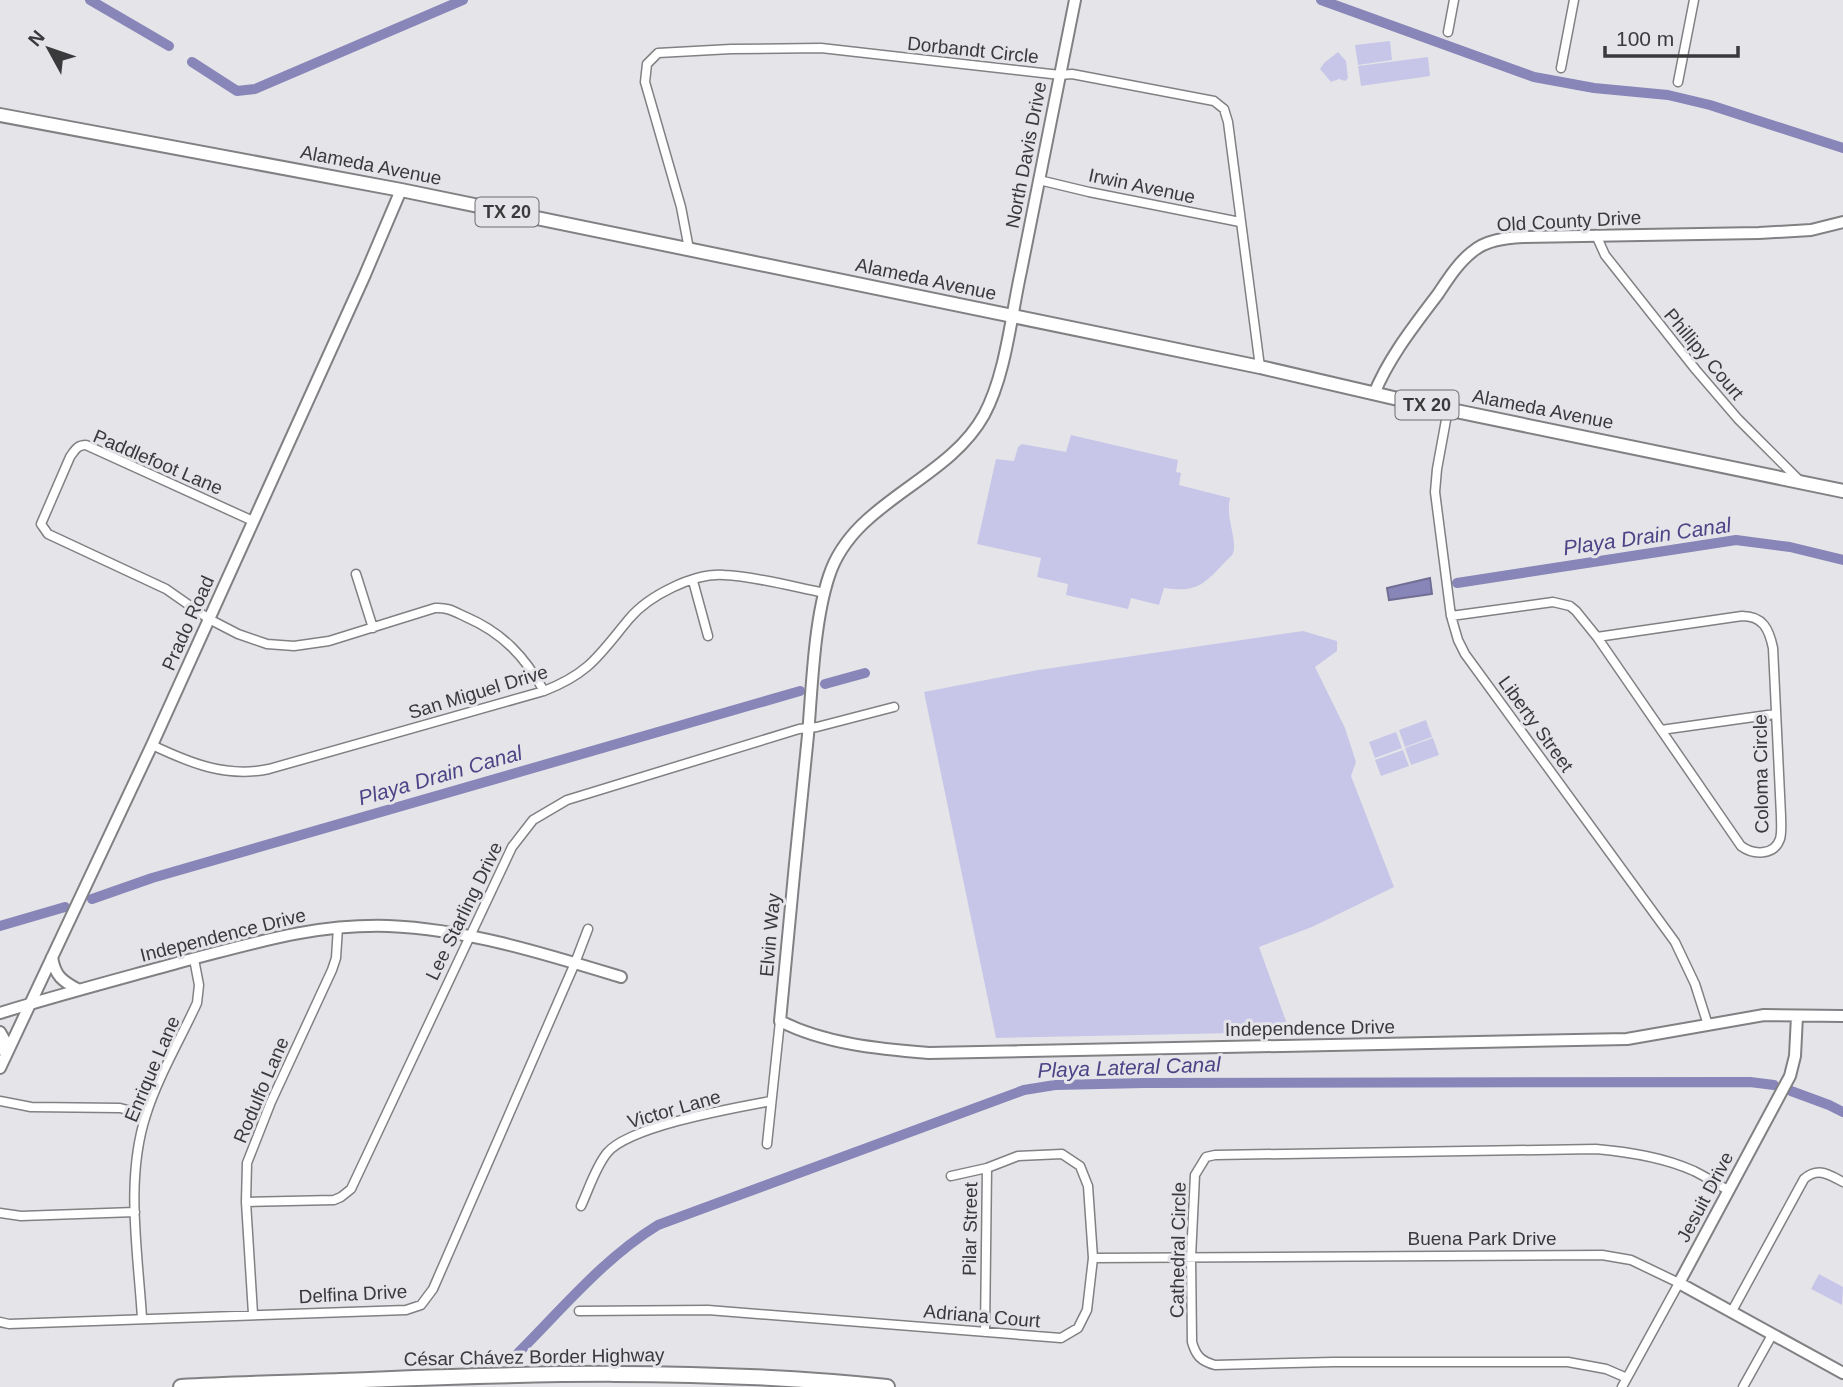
<svg xmlns="http://www.w3.org/2000/svg" width="1843" height="1387" font-family="Arial,sans-serif">
	<style>
		.green { fill: #c7c6e8 }
		.water { fill: #8885b8; stroke: #716e93; stroke-width: 2 }
		.lines { fill: none; stroke-linecap: round; stroke-linejoin: round }
		.canal { stroke: #8885b8; stroke-width: 10 }
		.street-casing { stroke: #818184; stroke-width: 11 }
		.secondary-casing { stroke: #818184; stroke-width: 14 }
		.primary-casing { stroke: #818184; stroke-width: 16 }
		.highway-casing { stroke: #818184; stroke-width: 18 }
		.street { stroke: #fff; stroke-width: 8 }
		.secondary { stroke: #fff; stroke-width: 10 }
		.primary { stroke: #fff; stroke-width: 12 }
		.highway { stroke: #fff; stroke-width: 14 }
		.labels { text-anchor: middle; dominant-baseline: central; stroke-width: 6; stroke-linejoin: round; paint-order: stroke }
		.shield { fill: #e5e5e9; stroke: #6d6d70; stroke-width: 2 }
		.shield-label { font-size: 18px; font-weight: bold; fill: #3a3a3c }
		.street-label { font-size: 19px; fill: #3a3a3c; stroke: #e5e5e9 }
		.water-label { font-size: 21px; font-style: italic; fill: #4c4486; stroke: #e5e5e9 }
	</style>
	<rect width="100%" height="100%" fill="#e5e5e9"/>
	<path class="green" d="M1390,41L1392,60L1358,65L1355,45Z
		M1338,52L1346,61L1348,78L1345,81L1339,79L1331,82L1320,69L1324,63Z
		M1428,57L1430,76L1361,86L1358,66Z
		M1071,435L1178,460L1176,472L1181,473L1179,485L1230,498C1226,516 1234,530 1234,547C1234,555 1231,556 1226,561C1204,584 1198,593 1164,588L1159,605L1131,598L1128,609L1066,595L1068,584L1037,577L1041,558L977,544L996,459L1014,461L1018,447L1022,444L1066,452Z
		M1303,631L1337,641V651L1315,667L1345,728L1356,762L1351,776L1394,887L1312,927L1259,947L1290,1032L996,1038L924,692L1038,670Z
		M1426,720L1432,737L1405,747L1399,730Z
		M1396,732L1402,748L1375,758L1369,742Z
		M1433,738L1439,755L1411,765L1405,748Z
		M1403,750L1409,766L1381,776L1375,760Z
		M1819,1274L1843,1287L1842,1305L1811,1289Z"/>
	<path class="water" d="M1430,578L1432,594L1389,600L1387,588Z"/>
	<g class="lines">
		<path class="canal" d="M90,0L169,46
			M1321,0L1534,77L1594,88L1668,95L1710,105L1843,148
			M192,62L237,91L255,89L463,0
			M1457,583L1736,540L1790,547L1843,560
			M825,684L865,673
			M92,899L152,878L800,691
			M0,926L65,907
			M1791,1091L1829,1105L1843,1112
			M518,1353C562,1309 604,1258 658,1225L1024,1090L1055,1085L1144,1083L1750,1082L1774,1085"/>
		<defs>
			<path id="street" d="M1448,32L1454,0
				M1561,68L1574,0
				M1678,82L1694,0
				M1039,180L1089,192L1240,222
				M1596,235L1605,255L1696,370L1738,419L1799,480
				M689,249L681,207L645,82L647,64L658,53L731,49L821,48L1060,75L1072,74L1214,101L1224,109L1228,122L1260,367
				M1448,409L1437,469L1435,492L1451,616L1458,640L1465,654L1675,942L1695,984L1708,1025
				M253,521L86,445C77,445 75,450 70,457L41,524L48,534L166,589L209,619L238,634L267,644L294,646L329,641L435,608C448,607 455,612 466,617C503,633 525,657 544,691
				M356,574L373,628
				M693,581L708,636
				M1451,616L1553,602L1570,606L1576,611L1597,637L1741,846C1753,855 1774,856 1780,839C1782,832 1781,823 1781,816L1773,648C1769,629 1763,616 1742,616L1597,637
				M1661,730L1775,714
				M152,745C190,763 226,778 269,769L544,691C590,673 599,655 629,619C648,596 693,573 724,575C754,576 794,587 825,593
				M0,1101L31,1107L120,1108L146,1115
				M767,1144L780,1021
				M246,1202L334,1200L341,1197L351,1189L512,847L533,820L567,800L799,729L817,727L894,707
				M581,1206C589,1189 595,1168 607,1153C629,1126 734,1108 771,1101
				M0,1213L21,1216L135,1212
				M1093,1258L1602,1255L1631,1260L1679,1283L1622,1387
				M579,1311L708,1310L1061,1338L1078,1328L1087,1310L1093,1258L1088,1186L1080,1166L1062,1154L1018,1156L987,1168L951,1176
				M1732,1311L1804,1179C1818,1167 1828,1174 1843,1182
				M253,1314L246,1202L247,1163L271,1102L332,970L336,958L338,927
				M142,1318C138,1252 125,1179 146,1115C157,1079 181,1038 197,1003L199,985L194,959
				M0,1322L9,1324L406,1310L421,1305L433,1289L575,963L588,929
				M985,1332L987,1168
				M1627,1378L1606,1369L1568,1362H1333L1215,1365C1201,1361 1196,1356 1192,1342L1191,1257L1195,1175L1206,1157L1215,1155L1596,1149C1629,1152 1663,1157 1694,1171C1706,1177 1717,1184 1728,1190
				M1743,1387L1772,1335"/>
			<path id="secondary" d="M1075,0C1057,90 1039,181 1021,271C1011,316 1006,374 984,415C947,482 853,501 829,576C814,621 812,687 808,735C798,830 789,926 780,1021C825,1044 879,1049 929,1053L1627,1039L1764,1015L1843,1016
				M1374,394C1389,357 1414,326 1438,294C1448,279 1458,263 1472,252C1486,240 1505,238 1523,237L1759,233L1811,230L1843,222
				M52,957C55,976 62,981 79,990
				M0,1013C61,994 123,978 184,961C255,943 313,924 388,926C466,929 546,954 621,977
				M1797,1016L1795,1056L1790,1076L1679,1283L1843,1373
				M0,1032L4,1039L5,1053
				M0,1068L152,745L364,277L401,190"/>
			<path id="primary" d="M0,115L401,190L1260,367L1398,399L1843,491"/>
			<path id="highway" d="M181,1387C234,1384 287,1383 340,1381C523,1373 705,1368 887,1387"/>
		</defs>
		<use href="#street" class="street-casing"/>
		<use href="#secondary" class="secondary-casing"/>
		<use href="#primary" class="primary-casing"/>
		<use href="#highway" class="highway-casing"/>
		<use href="#street" class="street"/>
		<use href="#secondary" class="secondary"/>
		<use href="#primary" class="primary"/>
		<use href="#highway" class="highway"/>
	</g>
	<g class="labels">
		<g class="shield">
			<rect x="475.5" y="197.5" width="63" height="29" rx="5"/>
			<rect x="1395.5" y="390.5" width="63" height="29" rx="5"/>
		</g>
		<g class="shield-label">
			<text x="507" y="212">TX 20</text>
			<text x="1427" y="405">TX 20</text>
		</g>
		<g class="street-label">
			<text transform="translate(973 50) rotate(6)">Dorbandt Circle</text>
			<text transform="translate(1026 155) rotate(-79)">North Davis Drive</text>
			<text transform="translate(371 165) rotate(11)">Alameda Avenue</text>
			<text transform="translate(1142 186) rotate(12)">Irwin Avenue</text>
			<text transform="translate(1569 221) rotate(-3)">Old County Drive</text>
			<text transform="translate(926 279) rotate(12)">Alameda Avenue</text>
			<text transform="translate(1704 354) rotate(50)">Phillipy Court</text>
			<text transform="translate(1543 409) rotate(11)">Alameda Avenue</text>
			<text transform="translate(158 462) rotate(23)">Paddlefoot Lane</text>
			<text transform="translate(188 623) rotate(-66)">Prado Road</text>
			<text transform="translate(478 692) rotate(-17)">San Miguel Drive</text>
			<text transform="translate(1536 724) rotate(54)">Liberty Street</text>
			<text transform="translate(1761 774) rotate(-91)">Coloma Circle</text>
			<text transform="translate(464 911) rotate(-64)">Lee Starling Drive</text>
			<text transform="translate(223 935) rotate(-14)">Independence Drive</text>
			<text transform="translate(770 935) rotate(-85)">Elvin Way</text>
			<text transform="translate(1310 1028) rotate(-1)">Independence Drive</text>
			<text transform="translate(152 1069) rotate(-67)">Enrique Lane</text>
			<text transform="translate(261 1090) rotate(-67)">Rodulfo Lane</text>
			<text transform="translate(674 1109) rotate(-16)">Victor Lane</text>
			<text transform="translate(1705 1197) rotate(-62)">Jesuit Drive</text>
			<text transform="translate(970 1229) rotate(-89)">Pilar Street</text>
			<text x="1482" y="1238">Buena Park Drive</text>
			<text transform="translate(1178 1250) rotate(-89)">Cathedral Circle</text>
			<text transform="translate(353 1294) rotate(-3)">Delfina Drive</text>
			<text transform="translate(982 1316) rotate(5)">Adriana Court</text>
			<text transform="translate(534 1357) rotate(-1)">César Chávez Border Highway</text>
		</g>
		<g class="water-label">
			<text transform="translate(1647 536) rotate(-8)">Playa Drain Canal</text>
			<text transform="translate(440 775) rotate(-16)">Playa Drain Canal</text>
			<text transform="translate(1129 1067) rotate(-2)">Playa Lateral Canal</text>
		</g>
	</g>
	<g transform="translate(49 49) rotate(310)" stroke="#e5e5e9" stroke-width="5" paint-order="stroke">
	<path d="M0-5L12 26L0 18L-12 26Z" fill="#3a3a3c"/>
	<text y="-10" font-size="19" font-weight="bold" text-anchor="middle" fill="#3a3a3c">N</text>
	</g>
	<path d="M1605 46v10h133v-10" fill="none" stroke="#3a3a3c" stroke-width="3.5"/>
	<text x="1616" y="46" font-size="21" fill="#3a3a3c" stroke="#e5e5e9" stroke-width="5" paint-order="stroke">100 m</text>
</svg>
